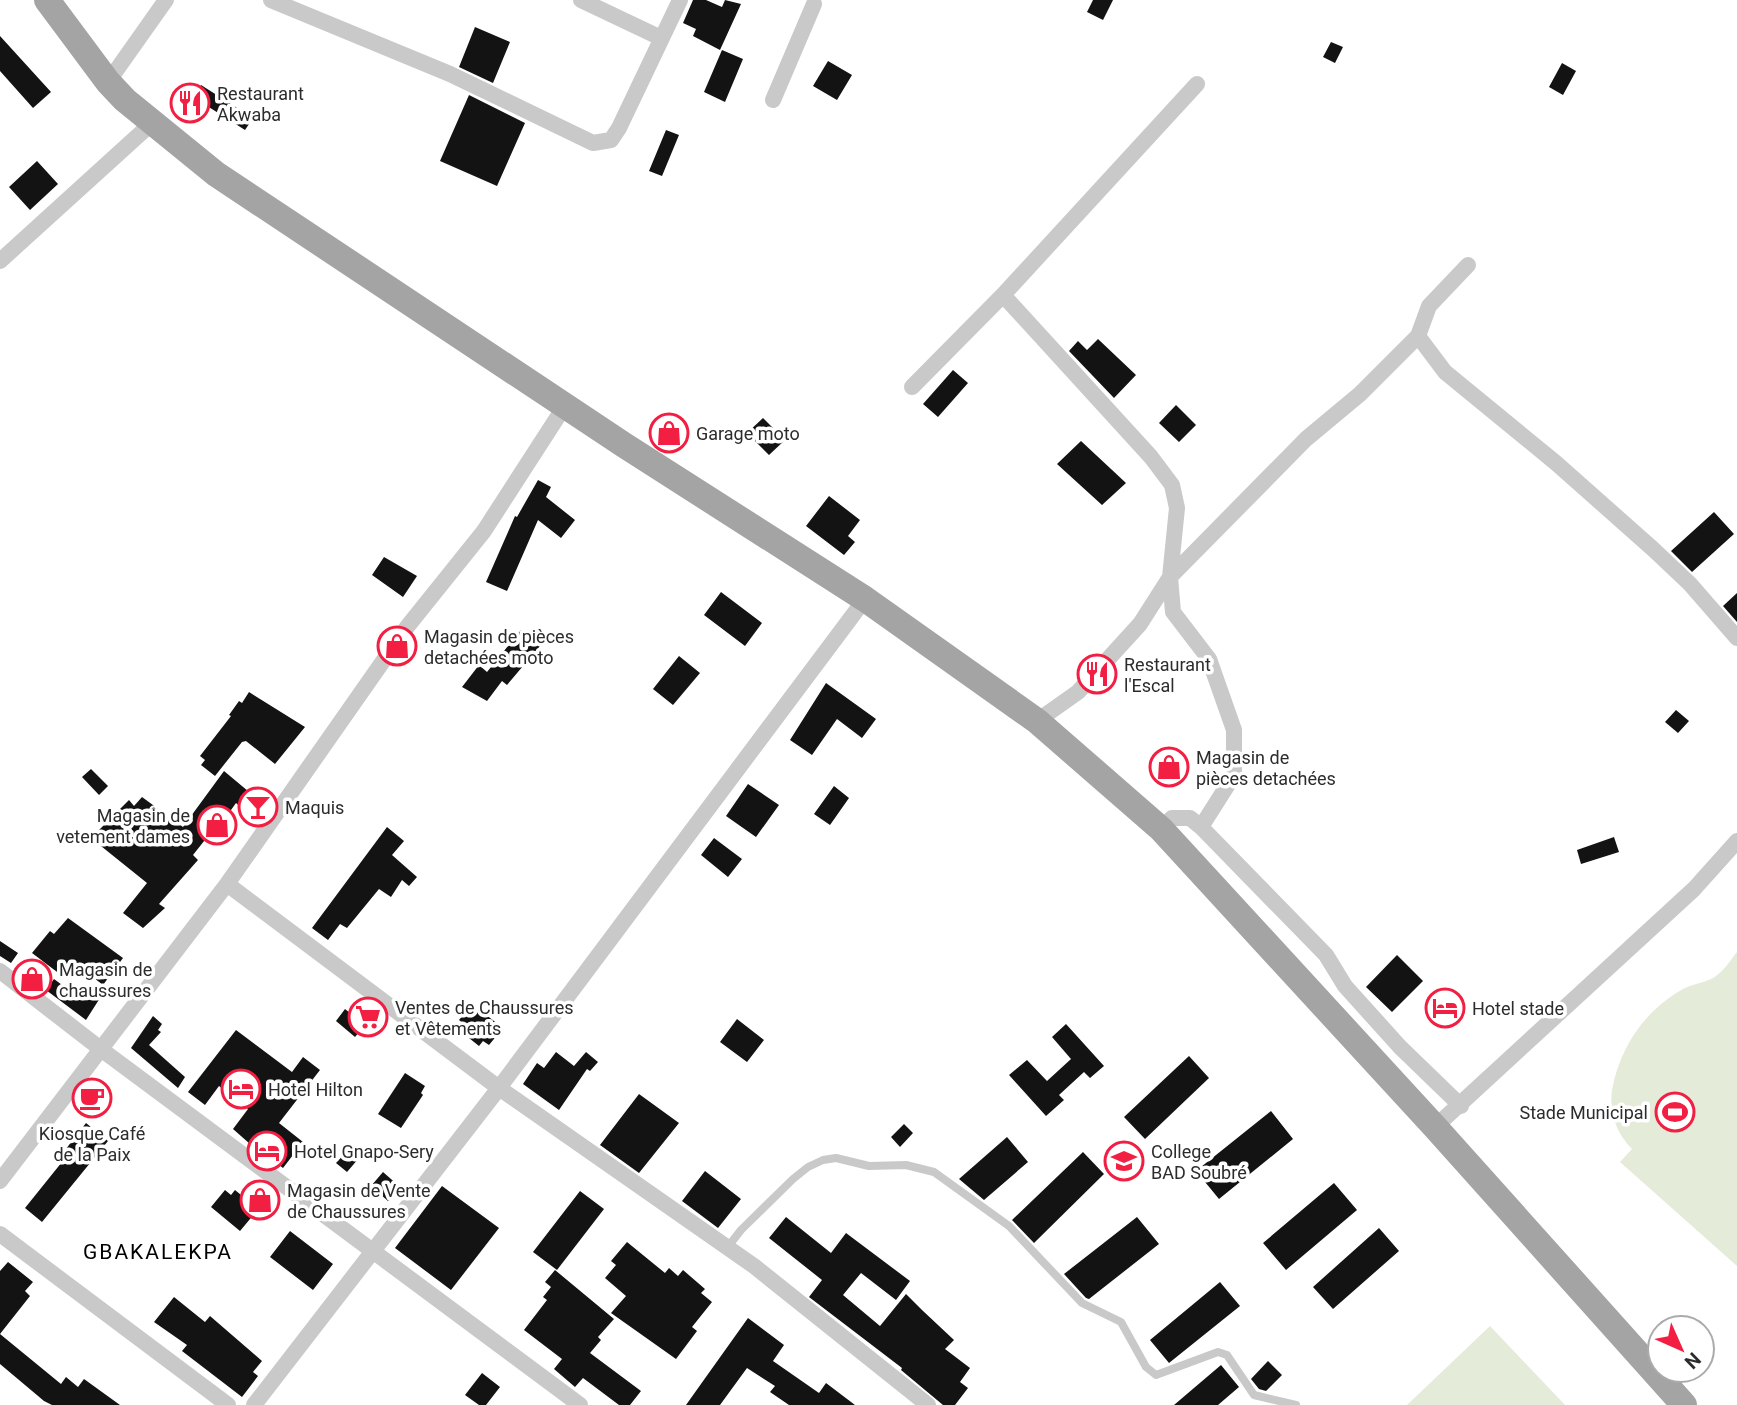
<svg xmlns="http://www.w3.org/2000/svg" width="1737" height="1405" font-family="Roboto,sans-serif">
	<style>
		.green { fill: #e4ebd8 }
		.building { fill: #131313 }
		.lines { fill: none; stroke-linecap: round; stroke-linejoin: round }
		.lane { stroke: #c9c9c9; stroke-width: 8 }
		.street { stroke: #c9c9c9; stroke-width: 16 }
		.primary { stroke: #a4a4a4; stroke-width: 26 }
		.labels { text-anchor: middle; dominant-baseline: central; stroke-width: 7; stroke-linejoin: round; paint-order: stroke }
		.poi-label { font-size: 18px; fill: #2c2c2c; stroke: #fff; text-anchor: start }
		.quarter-label { font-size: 21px; letter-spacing: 2px; fill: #000; stroke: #fff }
	</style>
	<rect width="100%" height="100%" fill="#fff"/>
	<path class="green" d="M1737,952V1266L1620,1162L1632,1149C1616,1133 1609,1112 1612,1090C1620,1046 1646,1009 1685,988C1693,984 1703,983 1711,979C1721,975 1730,961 1737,952Z
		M1490,1326L1565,1405H1407Z"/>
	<path class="building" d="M693,0H706L722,7L725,0L741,4L720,50L693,36L696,29L683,23Z
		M1093,0H1113L1103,20L1087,12Z
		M475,27L510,42L493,83L459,67Z
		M0,36L51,92L33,108L0,71Z
		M1331,42L1343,47L1335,63L1323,57Z
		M722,50L743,59L725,102L704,92Z
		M828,61L852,75L837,100L813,86Z
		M1562,63L1576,71L1563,95L1549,87Z
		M201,85L253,118L245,130L193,97Z
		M469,95L525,123L497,186L440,161Z
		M666,130L679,135L662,176L649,171Z
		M37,161L58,184L30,210L9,187Z
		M1098,339L1136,375L1114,398L1069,351L1078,341L1087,350Z
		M953,370L968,383L938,417L923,404Z
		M1176,405L1196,425L1179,442L1159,423Z
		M763,418L785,440L769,455L747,433Z
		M1081,441L1126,483L1102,505L1057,464Z
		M538,480L551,487L546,497L575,520L561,538L538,520L507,591L486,582L515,516L517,517Z
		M829,496L860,520L848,536L855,542L844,555L806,526Z
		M1714,512L1734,534L1692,572L1671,551Z
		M384,557L417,576L403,597L372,575Z
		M721,592L762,623L745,646L704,615Z
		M1737,593V622L1723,606Z
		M521,630L540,646L507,685L502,681L487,701L462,687L479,665L487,672Z
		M679,656L700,673L673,705L653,689Z
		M826,683L876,719L862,738L837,719L812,755L790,740Z
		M249,692L305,727L275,764L246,741L242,742L215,776L201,765L205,760L200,756L231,716L229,715L239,701L242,703Z
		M1676,710L1689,721L1678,733L1665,722Z
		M91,769L108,786L99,795L82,777Z
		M224,771L260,801L249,815L236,803L211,838L208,836L193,855L198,860L159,904L165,908L143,928L123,913L147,883L91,838L129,800L134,806L142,797L183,827Z
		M748,784L779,805L756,837L726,816Z
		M834,786L849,798L830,825L814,814Z
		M387,827L404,841L392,855L417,877L409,886L402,880L391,897L379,889L347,928L340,924L328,940L312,928Z
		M1614,837L1619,852L1581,864L1577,850Z
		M714,838L742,859L728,877L701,855Z
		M68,918L123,958L103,985L76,964L65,978L32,953L50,931L54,934Z
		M0,941L18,953L11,963L0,956Z
		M1397,955L1423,981L1392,1012L1366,987Z
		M54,979L81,999L88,989L100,998L86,1020L46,990Z
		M472,1004L503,1028L489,1045L483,1041L479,1046L464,1034L469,1028L459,1020Z
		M345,1009L365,1025L355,1037L336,1021Z
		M153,1016L162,1024L158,1030L161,1032L149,1045L185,1077L178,1088L131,1048Z
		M737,1019L764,1040L747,1062L720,1042Z
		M1066,1024L1104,1066L1090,1078L1084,1072L1059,1095L1064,1100L1046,1116L1009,1075L1027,1060L1047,1081L1071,1059L1052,1037Z
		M236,1030L292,1072L303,1057L320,1070L279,1123L303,1142L283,1168L259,1149L258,1151L233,1129L248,1109L219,1086L205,1105L188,1092Z
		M556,1052L574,1066L586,1052L598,1062L590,1071L587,1069L559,1110L523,1084L537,1063L544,1068Z
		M1189,1056L1209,1078L1145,1139L1124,1117Z
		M405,1073L425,1086L421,1093L423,1095L401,1128L378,1114Z
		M639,1094L679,1123L639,1173L600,1145Z
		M1271,1111L1293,1139L1219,1199L1196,1171Z
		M86,1123L108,1141L42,1222L25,1208L66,1157L62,1154Z
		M904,1124L913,1133L900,1147L891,1137Z
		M1007,1137L1028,1162L984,1200L959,1179Z
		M349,1149L359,1158L347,1172L336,1163Z
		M1083,1152L1104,1174L1034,1243L1012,1220Z
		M705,1171L741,1199L718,1228L682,1201Z
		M383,1172L400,1187L388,1201L371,1186Z
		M1334,1183L1357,1210L1286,1270L1263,1243Z
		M442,1186L499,1228L451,1290L395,1248Z
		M225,1190L231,1195L235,1190L252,1204L249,1208L255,1213L240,1231L211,1207Z
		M580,1191L604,1209L557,1270L533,1252Z
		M786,1217L831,1253L846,1233L910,1281L896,1300L861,1273L843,1295L880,1326L906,1294L922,1310L954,1340L945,1349L970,1368L960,1382L968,1388L955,1405H943L901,1370L902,1368L809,1297L822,1280L769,1238Z
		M1137,1217L1159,1244L1089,1299L1086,1298L1064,1274Z
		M1379,1228L1399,1251L1333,1309L1313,1287Z
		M290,1231L333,1264L313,1290L270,1257Z
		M627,1242L665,1273L669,1268L678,1276L683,1270L705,1289L701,1293L712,1302L692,1327L697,1331L676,1359L611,1313L626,1296L605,1278L616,1265L611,1261Z
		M8,1262L33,1282L25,1291L30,1296L0,1334V1271Z
		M555,1270L614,1319L598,1337L601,1340L590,1353L641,1391L630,1405H619L583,1378L575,1387L554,1369L562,1359L524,1330L547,1300L543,1297L551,1287L545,1282Z
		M1220,1282L1240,1306L1169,1363L1150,1340Z
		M174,1297L205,1322L210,1316L262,1361L253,1372L258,1376L242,1397L182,1351L187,1345L154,1322Z
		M748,1318L784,1345L773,1361L819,1393L826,1383L855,1405H789L770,1392L775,1386L747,1368L720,1405H686Z
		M0,1334L61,1384L66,1377L78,1387L84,1379L120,1405H52L44,1401L0,1364Z
		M1268,1361L1282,1375L1266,1391L1259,1389L1251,1379Z
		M1221,1365L1239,1387L1218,1405H1174Z
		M482,1373L500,1387L486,1405H479L465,1395Z"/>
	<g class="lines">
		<path class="lane" d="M727,1248L741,1230L793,1179L808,1167L823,1160L836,1158L869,1166L906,1165L934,1172L1009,1226L1082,1303L1121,1322L1146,1367L1156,1375L1218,1352L1227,1355L1254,1395L1296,1405"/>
		<path class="street" d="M271,0L450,74L593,143L611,140L619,128L680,0
			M581,0L661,38
			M108,82L166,0
			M773,100L814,4
			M0,261L152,123
			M1468,265L1429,306L1418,336L1445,372L1556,463L1653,549L1690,584L1737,638
			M1003,295L1151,457L1172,485L1177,508L1170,577L1173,612L1209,659L1234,730V775L1201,827
			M912,387L1003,295L1197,84
			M1037,721L1078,692L1140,624L1170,577L1306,439L1360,394L1418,336
			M1161,829L1172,818H1190L1201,827L1326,955L1345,986L1400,1047L1461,1106
			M227,884L499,1088L865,599
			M0,971L102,1050L580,1405
			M1435,1127L1694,889L1737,841
			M0,1181L227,884L407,627L484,531L566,404
			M0,1234L228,1405
			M254,1405L499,1088L754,1266L928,1405"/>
		<path class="primary" d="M47,0L108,82L125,100L216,174L624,445L865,599L1037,721L1161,829L1435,1127L1684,1405"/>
	</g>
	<defs>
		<symbol id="restaurant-ring" viewBox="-11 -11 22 22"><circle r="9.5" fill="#fff" stroke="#f21f43" stroke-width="1.5"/><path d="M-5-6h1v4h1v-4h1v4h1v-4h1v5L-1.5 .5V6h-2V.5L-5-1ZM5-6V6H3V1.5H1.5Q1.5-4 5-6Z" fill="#f21f43"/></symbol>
		<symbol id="shop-ring" viewBox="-11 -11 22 22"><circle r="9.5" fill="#fff" stroke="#f21f43" stroke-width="1.5"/><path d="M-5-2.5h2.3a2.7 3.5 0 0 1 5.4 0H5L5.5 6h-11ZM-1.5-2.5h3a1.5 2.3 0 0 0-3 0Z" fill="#f21f43"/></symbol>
		<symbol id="bar-ring" viewBox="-11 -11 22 22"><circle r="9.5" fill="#fff" stroke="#f21f43" stroke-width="1.5"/><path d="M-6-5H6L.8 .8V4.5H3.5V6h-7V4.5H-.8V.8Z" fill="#f21f43"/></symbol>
		<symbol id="hotel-ring" viewBox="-11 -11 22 22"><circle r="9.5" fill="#fff" stroke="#f21f43" stroke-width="1.5"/><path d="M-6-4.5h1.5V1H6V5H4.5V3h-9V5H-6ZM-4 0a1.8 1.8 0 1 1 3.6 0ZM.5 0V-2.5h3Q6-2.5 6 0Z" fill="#f21f43"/></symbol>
		<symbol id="supermarket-ring" viewBox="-11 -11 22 22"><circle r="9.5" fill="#fff" stroke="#f21f43" stroke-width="1.5"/><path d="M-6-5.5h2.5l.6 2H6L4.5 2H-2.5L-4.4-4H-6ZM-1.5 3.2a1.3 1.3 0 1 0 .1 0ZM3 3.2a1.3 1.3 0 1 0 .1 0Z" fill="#f21f43"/></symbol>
		<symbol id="cafe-ring" viewBox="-11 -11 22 22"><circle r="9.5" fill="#fff" stroke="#f21f43" stroke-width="1.5"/><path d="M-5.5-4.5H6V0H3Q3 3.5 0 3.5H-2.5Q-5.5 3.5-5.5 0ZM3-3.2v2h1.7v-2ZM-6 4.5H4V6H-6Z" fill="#f21f43"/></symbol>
		<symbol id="stadium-ring" viewBox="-11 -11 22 22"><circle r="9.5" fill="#fff" stroke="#f21f43" stroke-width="1.5"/><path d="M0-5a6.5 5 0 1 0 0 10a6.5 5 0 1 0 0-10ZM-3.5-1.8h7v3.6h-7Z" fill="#f21f43"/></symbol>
		<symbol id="school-ring" viewBox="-11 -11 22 22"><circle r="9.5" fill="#fff" stroke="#f21f43" stroke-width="1.5"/><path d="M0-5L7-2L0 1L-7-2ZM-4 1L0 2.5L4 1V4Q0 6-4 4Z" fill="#f21f43"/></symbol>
	</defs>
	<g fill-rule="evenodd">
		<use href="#restaurant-ring" x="168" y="81" width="44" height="44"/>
		<use href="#shop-ring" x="647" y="411" width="44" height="44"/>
		<use href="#shop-ring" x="375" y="624" width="44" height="44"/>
		<use href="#restaurant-ring" x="1075" y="652" width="44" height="44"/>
		<use href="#shop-ring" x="1147" y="745" width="44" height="44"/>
		<use href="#bar-ring" x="236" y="785" width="44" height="44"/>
		<use href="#shop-ring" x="195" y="803" width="44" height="44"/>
		<use href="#shop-ring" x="10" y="957" width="44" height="44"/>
		<use href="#hotel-ring" x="1423" y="986" width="44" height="44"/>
		<use href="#supermarket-ring" x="346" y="995" width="44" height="44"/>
		<use href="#hotel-ring" x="219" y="1067" width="44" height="44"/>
		<use href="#cafe-ring" x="70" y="1076" width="44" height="44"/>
		<use href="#stadium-ring" x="1653" y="1090" width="44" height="44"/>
		<use href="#hotel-ring" x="245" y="1129" width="44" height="44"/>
		<use href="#school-ring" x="1102" y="1139" width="44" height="44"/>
		<use href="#shop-ring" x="238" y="1178" width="44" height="44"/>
	</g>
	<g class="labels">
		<g class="poi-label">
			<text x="217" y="93">Restaurant<tspan x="217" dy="21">Akwaba</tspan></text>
			<text x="696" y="433">Garage moto</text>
			<text x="424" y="636">Magasin de pièces<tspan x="424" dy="21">detachées moto</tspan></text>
			<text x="1124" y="664">Restaurant<tspan x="1124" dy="21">l'Escal</tspan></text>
			<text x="1196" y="757">Magasin de<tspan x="1196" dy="21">pièces detachées</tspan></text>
			<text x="285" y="807">Maquis</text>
			<text x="190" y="815" text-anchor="end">Magasin de<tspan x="190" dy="21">vetement dames</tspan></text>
			<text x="59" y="969">Magasin de<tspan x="59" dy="21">chaussures</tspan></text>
			<text x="395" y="1007">Ventes de Chaussures<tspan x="395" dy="21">et Vêtements</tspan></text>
			<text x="1472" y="1008">Hotel stade</text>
			<text x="268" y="1089">Hotel Hilton</text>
			<text x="1648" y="1112" text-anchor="end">Stade Municipal</text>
			<text x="92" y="1133" text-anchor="middle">Kiosque Café<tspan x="92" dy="21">de la Paix</tspan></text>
			<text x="294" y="1151">Hotel Gnapo-Sery</text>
			<text x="1151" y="1151">College<tspan x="1151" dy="21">BAD Soubré</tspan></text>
			<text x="287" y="1190">Magasin de Vente<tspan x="287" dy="21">de Chaussures</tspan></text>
		</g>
		<g class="quarter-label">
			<text x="158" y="1252">GBAKALEKPA</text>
		</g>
	</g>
	<g transform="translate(1681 1349) rotate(135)"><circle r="33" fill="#ffffff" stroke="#ababab" stroke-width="2"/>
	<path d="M0-5L12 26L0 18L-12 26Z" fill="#f21f43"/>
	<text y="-10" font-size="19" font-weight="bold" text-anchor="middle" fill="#2c2c2c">N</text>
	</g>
</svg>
